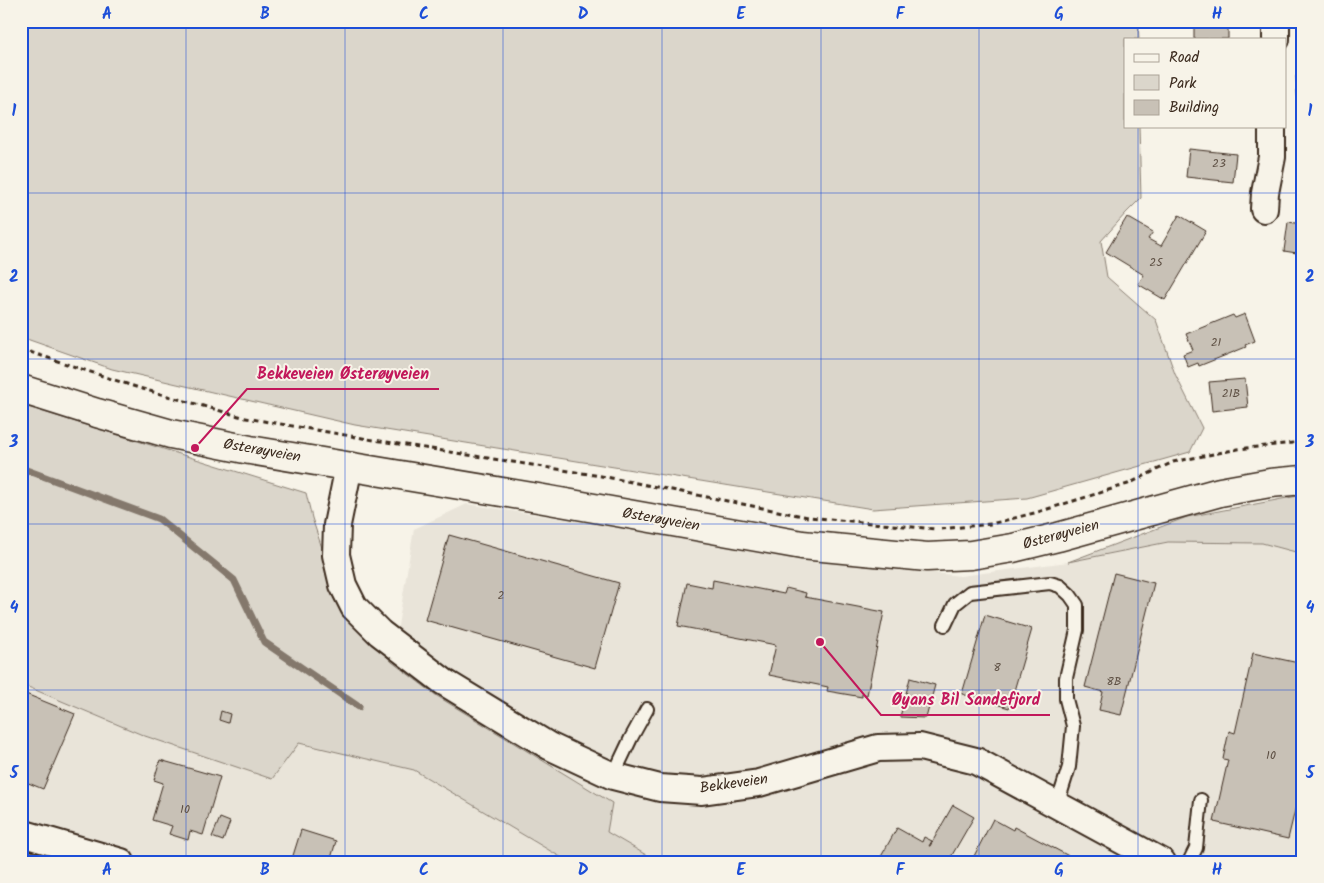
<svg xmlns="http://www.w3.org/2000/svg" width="1324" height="883" font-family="Kalam,sans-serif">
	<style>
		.built { fill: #e9e4d9 }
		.green { fill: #dbd6cb; stroke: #8b8074 }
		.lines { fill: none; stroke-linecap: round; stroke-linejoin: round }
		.stream { stroke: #84786c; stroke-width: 7 }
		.building { fill: #c8c1b6; stroke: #3b2a1e }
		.service-casing { stroke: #3b2a1e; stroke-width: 16 }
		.minor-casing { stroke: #3b2a1e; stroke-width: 30 }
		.secondary-casing { stroke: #3b2a1e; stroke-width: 31 }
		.path { stroke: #3b2a1e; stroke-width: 3; stroke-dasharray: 5 4; stroke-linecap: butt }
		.service { stroke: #f7f3e8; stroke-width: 12 }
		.minor { stroke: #f7f3e8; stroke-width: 26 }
		.secondary { stroke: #f7f3e8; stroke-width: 28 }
		.grid { fill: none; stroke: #1d4ed8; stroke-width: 1; stroke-opacity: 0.55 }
		.labels { text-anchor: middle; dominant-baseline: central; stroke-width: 4; stroke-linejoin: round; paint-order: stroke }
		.number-label { font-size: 12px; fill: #5e5044 }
		.street-label { font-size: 15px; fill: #3b2a1e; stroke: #f7f3e8 }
		.leader { fill: none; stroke: #c2185b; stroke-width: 2 }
		.callout-dot { fill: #c2185b; stroke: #f7f3e8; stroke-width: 2 }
		.callout-label { font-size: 16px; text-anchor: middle; font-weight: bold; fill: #c2185b; stroke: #f7f3e8; stroke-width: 4; stroke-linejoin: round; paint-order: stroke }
		.neatline { fill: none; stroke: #1d4ed8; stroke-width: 2 }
		.grid-label { font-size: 16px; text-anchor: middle; font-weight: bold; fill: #1d4ed8 }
	</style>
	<rect width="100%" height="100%" fill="#f7f3e8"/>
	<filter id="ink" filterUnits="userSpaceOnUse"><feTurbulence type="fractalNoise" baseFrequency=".02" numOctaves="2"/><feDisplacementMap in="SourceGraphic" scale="10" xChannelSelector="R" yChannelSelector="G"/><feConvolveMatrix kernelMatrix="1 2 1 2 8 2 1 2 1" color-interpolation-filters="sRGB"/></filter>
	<g filter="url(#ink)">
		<path class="built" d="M467,504L843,562L960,576L1068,562L1168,542L1262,543L1303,554V862H658L607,832L437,696L392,662L414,529Z
			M21,684L145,736L272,778L299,743L414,770L569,862H21Z"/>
		<path class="green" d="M21,21H1138L1139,39H1125V126H1139L1141,198L1126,213L1101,241L1107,277L1156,320L1175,374L1202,428L1190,452L1027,498L873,509L355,425L112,369L21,337Z
			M21,405L306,493L312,518L344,614L392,662L437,696L612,803L607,832L658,862H569L414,770L299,743L272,779L145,736L21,684Z
			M1303,495V554L1262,543L1168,542L1068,562L1187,517Z"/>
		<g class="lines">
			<path class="stream" d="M21,468L159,519L234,580L264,642L359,707"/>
		</g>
		<path class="building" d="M1194,21H1228V39H1194Z
			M1296,76H1303V104L1298,105Z
			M1189,149L1236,154L1233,182L1186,177Z
			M1179,215L1206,231L1165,300L1138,284L1144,275L1106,252L1127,217L1153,232L1148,239L1161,246Z
			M1288,222L1303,224V254L1284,251Z
			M1245,314L1255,341L1245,345L1246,347L1199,366L1198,363L1188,367L1183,354L1193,350L1186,334L1233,315L1235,318Z
			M1245,379L1248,407L1212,411L1209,382Z
			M449,535L619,583L595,668L425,620Z
			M1114,573L1154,583L1121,715L1099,710L1103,692L1085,687Z
			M713,580L784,594L786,588L806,593L805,597L884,612L867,695L862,694V697L827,691L828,687L769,675L776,645L678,626L687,583L712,588Z
			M985,615L1032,629L1009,708L962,694Z
			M1253,653L1303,664V777L1288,839L1214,822L1228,760L1223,759L1229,731L1235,733Z
			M910,678L935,685L926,718L900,717Z
			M21,692L75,714L43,789L21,780Z
			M221,711L230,714L228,723L219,720Z
			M160,760L220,777L203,835L190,831L188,840L169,834L172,826L152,820L163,783L154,780Z
			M953,805L974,817L948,862H878L897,828L922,842L924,837L932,841L929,846H930Z
			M220,818L230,822L223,841L212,837Z
			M993,819L1013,830L1014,827L1080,862H971Z
			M301,830L336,841L330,862H291Z"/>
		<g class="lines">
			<defs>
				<path id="service" d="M945,625L955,604L970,592L1050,583L1060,586L1070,595L1077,605V630L1066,678V699L1073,726L1069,767L1057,805
					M613,776L631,738L647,709
					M1189,862L1196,848L1201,800"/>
				<path id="minor" d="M1276,21V39
					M1264,209L1265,193L1272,157V126
					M349,466L337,525L336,555L343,585L354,607L380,633L444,682L549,746L613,776L660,788L702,791L759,783L878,748L920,747L976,761L1162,862
					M21,833L121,862"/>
				<path id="secondary" d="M21,389L97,413L171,434L250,450L538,498L802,545L927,557L971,555L1013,548L1058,537L1220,492L1270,483L1303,480"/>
			</defs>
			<use href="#service" class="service-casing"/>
			<use href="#minor" class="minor-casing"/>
			<use href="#secondary" class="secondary-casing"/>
			<path class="path" d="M21,349L139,388L246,418L374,440L601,476L808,517L935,529
				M941,529L991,524L1038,512L1128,484L1173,462L1238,449L1303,442"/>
			<use href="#service" class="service"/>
			<use href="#minor" class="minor"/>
			<use href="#secondary" class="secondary"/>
		</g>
	</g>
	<path class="grid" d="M186,21V862M345,21V862M503,21V862M662,21V862M821,21V862M979,21V862M1138,21V39M1138,126V862M21,193H1303M21,359H1303M21,524H1303M21,690H1303"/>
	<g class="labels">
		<g class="number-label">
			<text x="1219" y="163">23</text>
			<text x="1156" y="262">25</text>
			<text x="1216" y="342">21</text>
			<text x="1231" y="393">21B</text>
			<text x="501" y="595">2</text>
			<text x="997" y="667">8</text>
			<text x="1114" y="681">8B</text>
			<text x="1271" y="755">10</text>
			<text x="185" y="809">10</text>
		</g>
		<g class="street-label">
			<text transform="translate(262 451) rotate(10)">Østerøyveien</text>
			<text transform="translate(661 520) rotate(10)">Østerøyveien</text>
			<text transform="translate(1061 535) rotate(-15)">Østerøyveien</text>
			<text transform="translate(734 784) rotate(-8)">Bekkeveien</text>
		</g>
	</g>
	<path class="leader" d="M195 448L247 389H439M820 642L881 715H1050"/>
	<g class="callout-dot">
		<circle cx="195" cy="448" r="5"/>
		<circle cx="820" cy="642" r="5"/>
	</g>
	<g class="callout-label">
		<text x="343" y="379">Bekkeveien Østerøyveien</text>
		<text x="966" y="705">Øyans Bil Sandefjord</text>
	</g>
	<rect width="1324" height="883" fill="none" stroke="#f7f3e8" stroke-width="55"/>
	<rect x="1124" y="38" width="162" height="90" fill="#f7f3e8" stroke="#aca397"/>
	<rect x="1134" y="54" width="25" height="8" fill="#f7f3e8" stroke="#aca397"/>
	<text x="1169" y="62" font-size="15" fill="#3b2a1e">Road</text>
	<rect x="1134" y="75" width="25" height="15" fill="#dbd6cb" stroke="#aca397"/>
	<text x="1169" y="88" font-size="15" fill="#3b2a1e">Park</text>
	<rect x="1134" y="100" width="25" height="15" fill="#c8c1b6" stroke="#aca397"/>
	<text x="1169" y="112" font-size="15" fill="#3b2a1e">Building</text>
	<rect x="28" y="28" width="1268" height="828" class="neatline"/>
	<g class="grid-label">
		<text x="107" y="19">A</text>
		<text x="265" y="19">B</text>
		<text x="424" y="19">C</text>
		<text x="583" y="19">D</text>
		<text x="741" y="19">E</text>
		<text x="900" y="19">F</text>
		<text x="1059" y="19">G</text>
		<text x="1217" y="19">H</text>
		<text x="14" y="116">1</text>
		<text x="1310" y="116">1</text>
		<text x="14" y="282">2</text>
		<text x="1310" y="282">2</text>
		<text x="14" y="447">3</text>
		<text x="1310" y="447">3</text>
		<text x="14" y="613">4</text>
		<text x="1310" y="613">4</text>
		<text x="14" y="778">5</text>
		<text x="1310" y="778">5</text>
		<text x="107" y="875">A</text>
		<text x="265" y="875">B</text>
		<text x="424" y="875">C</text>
		<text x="583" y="875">D</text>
		<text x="741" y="875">E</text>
		<text x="900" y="875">F</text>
		<text x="1059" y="875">G</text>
		<text x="1217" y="875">H</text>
	</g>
</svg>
